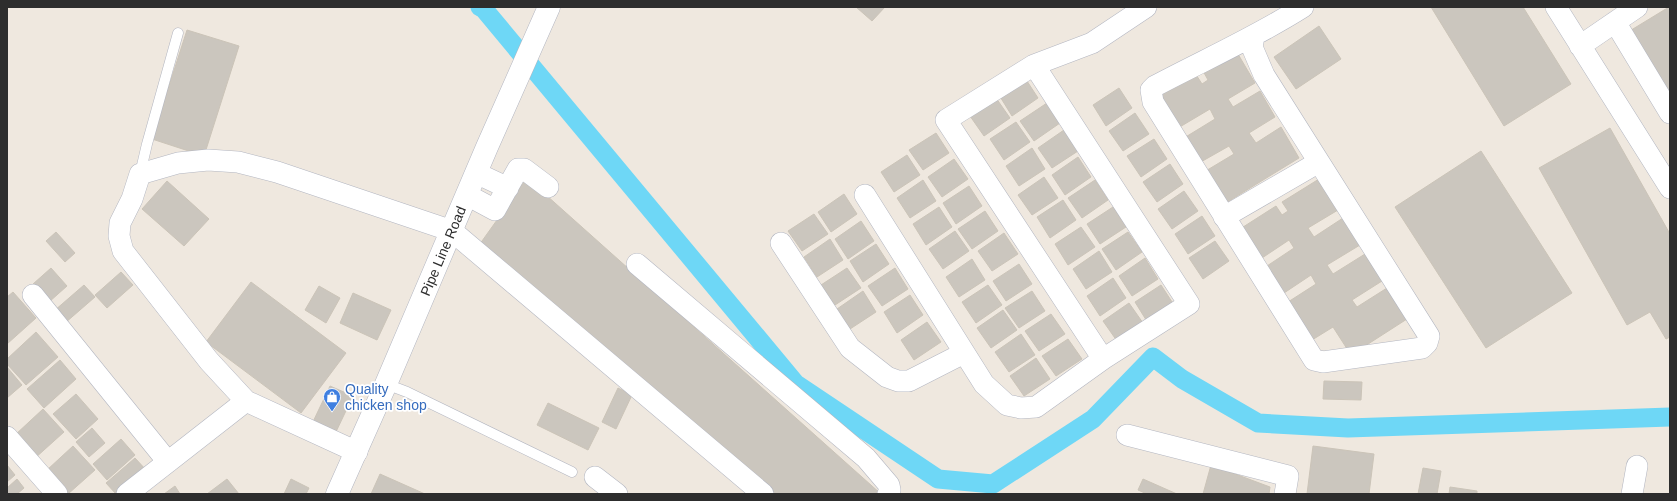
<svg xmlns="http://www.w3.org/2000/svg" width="1677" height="501" font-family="Helvetica,sans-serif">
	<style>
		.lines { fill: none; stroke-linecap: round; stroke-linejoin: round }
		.canal { stroke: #6ed7f6; stroke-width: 19 }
		.building { fill: #cbc6be; stroke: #cbc4b8 }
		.lane-casing { stroke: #b3b6c1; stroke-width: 11 }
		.street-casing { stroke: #b3b6c1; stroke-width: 22 }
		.secondary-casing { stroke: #b3b6c1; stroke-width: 23 }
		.lane { stroke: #fff; stroke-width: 10 }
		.street { stroke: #fff; stroke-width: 21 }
		.secondary { stroke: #fff; stroke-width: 22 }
		.labels { text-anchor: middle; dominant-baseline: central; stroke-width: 3.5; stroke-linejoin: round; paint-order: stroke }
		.street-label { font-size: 14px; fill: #2d2d2d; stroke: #fff }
		.shop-label { font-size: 14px; fill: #366cbe; stroke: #fff; text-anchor: start }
	</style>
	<rect width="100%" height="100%" fill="#efe8df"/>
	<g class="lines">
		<path class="canal" d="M480,7L483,8L796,384L938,479L993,484L1093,419L1153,357L1182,379L1258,423L1348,428L1670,417"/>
	</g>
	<path class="building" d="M856,7H885L872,21Z
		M1431,7H1523L1571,84L1504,126Z
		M1669,7H1670V101L1628,32Z
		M1319,26L1341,59L1296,89L1274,57Z
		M187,30L239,46L204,156L152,139Z
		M1235,49L1255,83L1228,99L1233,107L1260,91L1275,117L1249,133L1256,143L1281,127L1299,158L1224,204L1204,172L1234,154L1229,146L1199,163L1184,138L1215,119L1210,109L1178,128L1159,95L1195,73L1202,84L1208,80L1202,69Z
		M1025,78L1038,98L1012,116L999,95Z
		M1119,88L1132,108L1106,126L1093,105Z
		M996,98L1010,118L984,136L970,116Z
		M1047,103L1060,123L1034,141L1020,121Z
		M1135,113L1149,134L1123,151L1109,131Z
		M1016,122L1030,142L1004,160L990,139Z
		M1610,128L1670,234V337L1666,339L1650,312L1627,325L1539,168Z
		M1064,130L1078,151L1052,168L1038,148Z
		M936,133L949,153L923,170L909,150Z
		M1154,139L1167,159L1141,177L1127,156Z
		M1032,148L1045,169L1019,186L1006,166Z
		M1481,151L1572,293L1486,348L1395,207Z
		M907,155L920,175L894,192L881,172Z
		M1078,157L1091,177L1065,195L1052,175Z
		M954,159L968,179L942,197L928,177Z
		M1170,164L1183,184L1157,202L1143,182Z
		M1044,177L1058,198L1032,215L1018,195Z
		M527,178L881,494H769L477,248Z
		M1319,179L1338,210L1308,228L1314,237L1343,218L1360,245L1327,265L1333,274L1365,254L1382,281L1352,300L1357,307L1387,288L1407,319L1351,355L1333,327L1312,340L1288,302L1316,284L1311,275L1281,295L1264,268L1294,248L1289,240L1259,260L1240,229L1276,206L1282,215L1288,211L1282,202Z
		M923,180L936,201L910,218L897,198Z
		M1095,180L1108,200L1082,218L1068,198Z
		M167,181L209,219L184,246L142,209Z
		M969,186L982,206L956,224L943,203Z
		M1184,191L1198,211L1172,229L1158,209Z
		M844,194L857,214L831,232L818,212Z
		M1063,200L1076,220L1050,238L1037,217Z
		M939,207L952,227L926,245L913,224Z
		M1113,207L1126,227L1100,244L1087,224Z
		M985,211L998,231L972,249L958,229Z
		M814,214L828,234L802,251L788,231Z
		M1202,216L1215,236L1188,254L1175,234Z
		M861,221L874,241L848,259L835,239Z
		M1081,227L1095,247L1068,265L1055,244Z
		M955,231L969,251L943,269L929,249Z
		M56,232L75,253L65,262L46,241Z
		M1128,232L1142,252L1116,270L1102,249Z
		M1004,233L1018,254L992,271L978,251Z
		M830,239L843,260L817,277L804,257Z
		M1215,241L1229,261L1203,279L1189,258Z
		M876,244L889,264L863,282L850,261Z
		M1099,251L1112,272L1086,289L1073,269Z
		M1145,258L1158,279L1132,296L1119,276Z
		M972,259L985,280L959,297L946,277Z
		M1019,264L1032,284L1006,301L993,281Z
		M51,268L67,286L49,302L33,284Z
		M847,268L861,288L835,305L821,285Z
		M895,268L908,289L882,306L868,286Z
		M121,272L133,285L107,308L95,295Z
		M1113,278L1126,298L1100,316L1087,296Z
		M251,282L346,353L301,413L206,342Z
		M84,285L95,297L65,323L54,311Z
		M988,285L1002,305L976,323L962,302Z
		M1161,285L1174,305L1148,323L1135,302Z
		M319,286L340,298L326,323L305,310Z
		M863,291L876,312L850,329L837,309Z
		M1032,291L1045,311L1019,328L1005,308Z
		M13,292L36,318L7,344V297Z
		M353,293L391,310L377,340L340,323Z
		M910,295L923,315L897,333L884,312Z
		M1129,303L1143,323L1117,341L1103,321Z
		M1003,310L1017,330L991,348L977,328Z
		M1051,314L1065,334L1039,351L1025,331Z
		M927,322L941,342L914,360L901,340Z
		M36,332L58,357L26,385L7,364V359Z
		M1021,334L1035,355L1009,372L995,352Z
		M1068,339L1082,359L1056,376L1042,356Z
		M1036,358L1050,379L1024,396L1010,376Z
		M60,360L76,379L44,408L27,389Z
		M7,367L22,385L7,398Z
		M1324,381L1362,382L1361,400L1323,399Z
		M330,386L353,396L334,436L311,426Z
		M618,388L632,395L616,429L602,422Z
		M76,394L98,419L76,439L53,414Z
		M548,403L599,428L588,450L537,425Z
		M43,409L64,432L34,459L15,435Z
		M92,428L105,443L89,457L76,442Z
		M121,439L135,455L107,480L93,464Z
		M73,446L95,470L68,494H65L47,470Z
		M1313,446L1374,454L1369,494H1307Z
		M135,458L147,471L122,494H116L106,483Z
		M7,465L15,475L7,482Z
		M1211,465L1270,487L1269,494H1203Z
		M1423,468L1441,471L1437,494H1418Z
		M380,474L425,494H371Z
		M17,479L24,488L17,494H7V488Z
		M227,479L239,494H207Z
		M291,479L309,488L306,494H284Z
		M1143,479L1177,494H1147L1138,490Z
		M175,486L180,494H164Z
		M1450,487L1477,491V494H1449Z"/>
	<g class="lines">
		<defs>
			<path id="lane" d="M140,174L147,144L178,33
				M386,384L407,392L572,472"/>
			<path id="street" d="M1556,7L1670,188
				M1615,22L1670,113
				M1254,36L1252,47L1264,75L1429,336L1427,343L1422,348L1323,362L1314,360L1153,102L1151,90L1155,86C1204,60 1256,37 1303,7
				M1580,46L1637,7
				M1034,65L1189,304L1103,359L946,120L1034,65L1092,43L1146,7
				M476,173L508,188
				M467,195L495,210L518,169H524L548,187
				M865,195L984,384L1007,405L1021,408L1036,407L1103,359
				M1224,217L1319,162
				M781,243L850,348L887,377L898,381H909L964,353
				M637,264L866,458L889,485L890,490L888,494
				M33,295L168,462
				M1127,435L1288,476L1285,494
				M7,437L57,494
				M357,452L246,401L209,361L123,251L119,236L120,223L132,199L140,174L178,163L208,160L238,162L277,172L452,231L763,494
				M595,477L617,494
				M127,494L246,401
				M1632,494L1637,466"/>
			<path id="secondary" d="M337,494L386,384L487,147L549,7"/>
		</defs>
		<use href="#lane" class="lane-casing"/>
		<use href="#street" class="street-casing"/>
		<use href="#secondary" class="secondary-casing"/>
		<use href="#lane" class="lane"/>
		<use href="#street" class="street"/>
		<use href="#secondary" class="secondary"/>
	</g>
	<defs>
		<symbol id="shop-pin" viewBox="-11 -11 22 30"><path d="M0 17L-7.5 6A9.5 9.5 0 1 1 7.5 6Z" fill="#3f7fe0" stroke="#fff"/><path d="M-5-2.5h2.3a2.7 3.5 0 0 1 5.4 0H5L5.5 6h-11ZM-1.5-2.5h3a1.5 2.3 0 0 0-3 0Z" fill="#fff"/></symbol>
	</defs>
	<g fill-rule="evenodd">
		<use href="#shop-pin" x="322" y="387" width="20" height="27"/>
	</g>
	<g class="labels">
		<g class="street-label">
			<text transform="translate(443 251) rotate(-67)">Pipe Line Road</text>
		</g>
		<g class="shop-label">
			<text x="345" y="389">Quality<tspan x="345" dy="16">chicken shop</tspan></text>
		</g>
	</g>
	<rect width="1677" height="501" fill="none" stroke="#2d2d2d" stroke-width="16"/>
</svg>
